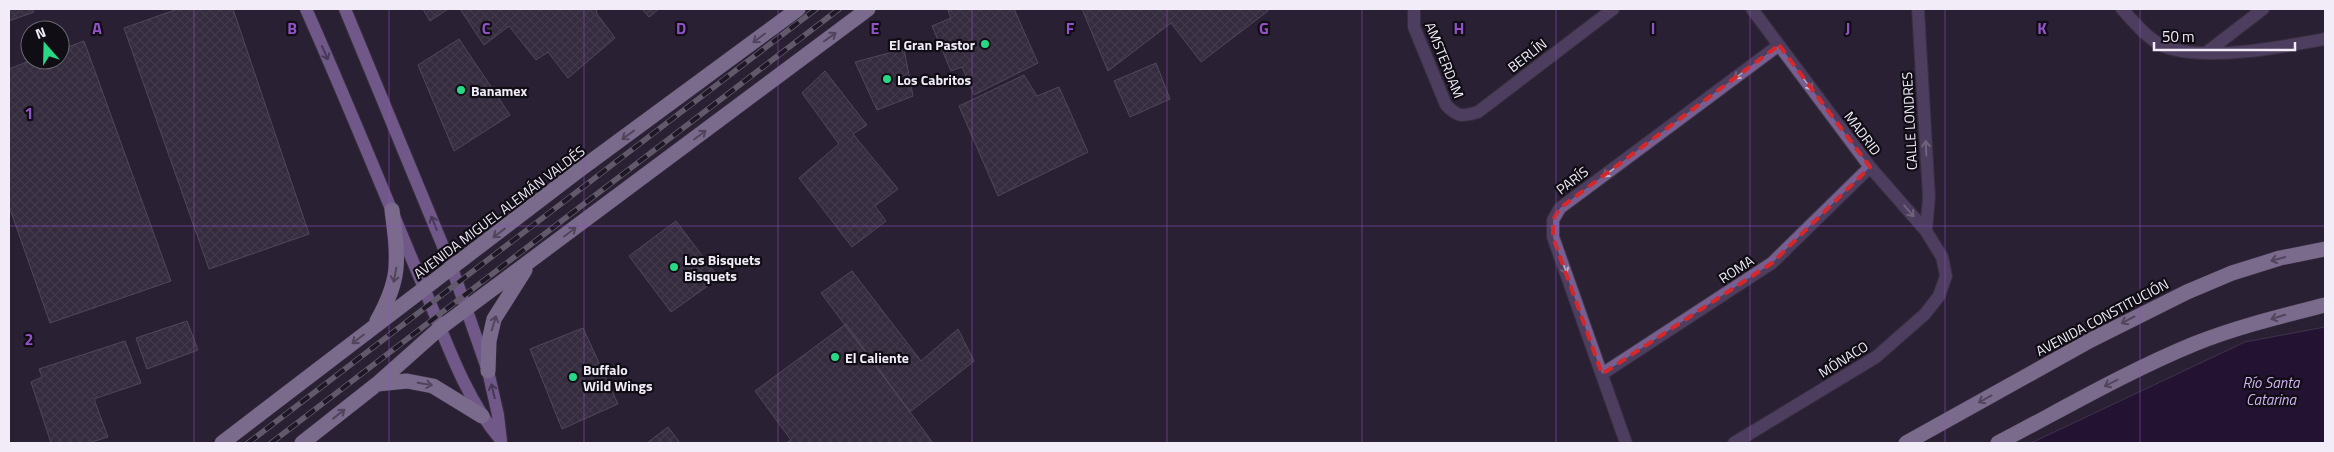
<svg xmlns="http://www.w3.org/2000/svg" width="2334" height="452" font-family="'Titillium Web',sans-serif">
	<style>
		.water { fill: #1c0032; stroke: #5c476d }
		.building { fill: url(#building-cross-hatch); stroke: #7e748a }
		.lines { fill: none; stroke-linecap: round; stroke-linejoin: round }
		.minor-casing { stroke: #463d4f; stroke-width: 14 }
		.major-casing { stroke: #463d4f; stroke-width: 14 }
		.highway-casing { stroke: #463d4f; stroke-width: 16 }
		.minor { stroke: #785f92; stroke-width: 12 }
		.major { stroke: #c69ef1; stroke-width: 12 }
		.highway { stroke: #dbc3f6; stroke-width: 15 }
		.rail-casing { stroke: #a7a0af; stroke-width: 5.5 }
		.rail { stroke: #100d15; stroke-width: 4; stroke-dasharray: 11; stroke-linecap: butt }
		.oneway { stroke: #807191 }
		.oneway2 { stroke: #6b5683 }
		.oneway3 { stroke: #c1b4cf }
		.marked { fill: none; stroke: #d62828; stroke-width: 4; stroke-dasharray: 10 6; stroke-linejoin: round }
		.grid { fill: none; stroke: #9352ca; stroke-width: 1; stroke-opacity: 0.55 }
		.poi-dot { fill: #28d885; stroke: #100d15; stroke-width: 2 }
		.labels { text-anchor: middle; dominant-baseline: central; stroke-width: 4.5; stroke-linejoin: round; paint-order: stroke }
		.poi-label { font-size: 14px; font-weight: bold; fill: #f1ecf8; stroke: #100d15; text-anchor: start }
		.street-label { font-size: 14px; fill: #f1ecf8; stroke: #100d15 }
		.water-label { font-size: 15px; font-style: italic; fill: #d1b3f2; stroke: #100d15 }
		.grid-label { font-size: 16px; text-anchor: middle; font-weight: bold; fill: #9352ca; stroke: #100d15; stroke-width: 4.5; stroke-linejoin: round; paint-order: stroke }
	</style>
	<defs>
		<pattern id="building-cross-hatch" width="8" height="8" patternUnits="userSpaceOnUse" patternTransform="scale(1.25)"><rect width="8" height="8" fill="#433a4e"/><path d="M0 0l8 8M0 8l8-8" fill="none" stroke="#5f5768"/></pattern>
	</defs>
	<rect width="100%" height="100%" fill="#2a2133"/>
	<path class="water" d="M2325,327V443H2031L2245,342Z"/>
	<path class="building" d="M9,9H32L34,12L9,21Z
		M178,9H233L309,234L209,269L124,28Z
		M423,9H448L430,21Z
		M460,9H596L597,14L615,38L568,78L548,52L536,60L509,26L484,45Z
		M642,9H659L649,17Z
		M953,9H1014L1038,63L974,95L962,67L951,71L932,26L951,18L948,11Z
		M1082,9H1266L1268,11L1201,62L1171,23L1108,71Z
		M459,39L510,115L454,151L418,65Z
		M84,41L171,281L50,323L9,206V69L32,60H60V50Z
		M904,49L913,96L877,110L855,62Z
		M1156,63L1170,99L1130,117L1114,81Z
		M825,71L867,125L853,134L898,189L875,206L886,221L852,247L799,178L839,144L802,93Z
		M1024,75L1037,96L1059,87L1088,152L998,196L959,106Z
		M676,221L719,278L671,312L629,256Z
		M852,271L921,361L958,329L974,361L910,412L821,293Z
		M187,321L198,350L147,369L136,338Z
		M846,324L910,412L933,443H786L791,440L755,391Z
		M583,328L618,404L562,429L530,349Z
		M125,341L141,383L94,399L108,437L88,443H51L31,382L42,377L39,369Z
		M668,427L680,443H647Z"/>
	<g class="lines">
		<defs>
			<path id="minor" d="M1414,9V27L1446,105C1458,117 1461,117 1478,112L1613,9
				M1918,9L1929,197L1926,231
				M2122,9C2136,24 2151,44 2172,49C2215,60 2282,47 2325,39
				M2207,52L2263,9
				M1602,374L1772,263L1870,167
				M1626,443L1553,237V220L1560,208L1779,45
				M1734,443L1876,357L1925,314L1939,296L1946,276L1942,257L1926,231L1870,167L1752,9"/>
			<path id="major" d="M306,9C347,101 385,195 424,288C445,338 465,398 500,439
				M345,9L452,268L488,371L498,415L501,441"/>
			<path id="highway" d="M377,321C402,277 398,258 392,210
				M488,371L489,341L494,319L525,270
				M377,384L407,381L433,386L482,416
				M222,443L578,171L798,9
				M302,443L377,384L440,328L868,9
				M1906,443L2091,340L2187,292L2232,273L2280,258L2325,249
				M1998,443C2063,409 2126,372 2194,344C2236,327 2282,316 2325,305"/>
		</defs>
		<use href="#minor" class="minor-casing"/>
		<use href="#major" class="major-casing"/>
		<use href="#highway" class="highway-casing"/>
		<use href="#minor" class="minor"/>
		<use href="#major" class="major"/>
		<use href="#highway" class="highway"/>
		<defs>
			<path id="rail" d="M248,443L816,9
				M271,443L839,9"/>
		</defs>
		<use href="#rail" class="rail-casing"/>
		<use href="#rail" class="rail"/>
	</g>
	<defs><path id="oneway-shaft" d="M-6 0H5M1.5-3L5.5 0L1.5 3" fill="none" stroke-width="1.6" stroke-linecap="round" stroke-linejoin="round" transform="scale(1.25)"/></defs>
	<g class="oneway">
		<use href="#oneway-shaft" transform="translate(830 37) rotate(-36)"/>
		<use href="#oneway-shaft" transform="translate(759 38) rotate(143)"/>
		<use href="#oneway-shaft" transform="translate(628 135) rotate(144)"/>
		<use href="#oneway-shaft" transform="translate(700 135) rotate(-37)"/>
		<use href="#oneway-shaft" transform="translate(570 232) rotate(-37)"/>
		<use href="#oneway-shaft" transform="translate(499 233) rotate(143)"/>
		<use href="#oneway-shaft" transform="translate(2278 259) rotate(165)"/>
		<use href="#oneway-shaft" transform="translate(395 275) rotate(100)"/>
		<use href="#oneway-shaft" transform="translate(2278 317) rotate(163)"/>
		<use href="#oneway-shaft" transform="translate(2128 320) rotate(152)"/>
		<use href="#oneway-shaft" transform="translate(494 323) rotate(-73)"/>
		<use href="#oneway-shaft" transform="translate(358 339) rotate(143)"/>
		<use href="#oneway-shaft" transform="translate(2111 383) rotate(153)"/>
		<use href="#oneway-shaft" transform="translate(425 384) rotate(10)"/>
		<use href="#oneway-shaft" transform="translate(1985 399) rotate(151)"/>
		<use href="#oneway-shaft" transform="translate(339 414) rotate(-38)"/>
	</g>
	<g class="oneway2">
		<use href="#oneway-shaft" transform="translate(325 53) rotate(66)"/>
		<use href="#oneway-shaft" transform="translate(434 223) rotate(-112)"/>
		<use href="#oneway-shaft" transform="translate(493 391) rotate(-104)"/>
	</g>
	<g class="oneway3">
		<use href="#oneway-shaft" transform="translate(1740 74) rotate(143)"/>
		<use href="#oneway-shaft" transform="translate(1808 84) rotate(53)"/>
		<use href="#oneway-shaft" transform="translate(1926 148) rotate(-93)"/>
		<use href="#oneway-shaft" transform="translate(1609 172) rotate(143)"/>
		<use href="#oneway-shaft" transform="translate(1909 211) rotate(49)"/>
		<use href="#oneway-shaft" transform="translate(1564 267) rotate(70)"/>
	</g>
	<path d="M0 0H2334V452H0ZM1779,45L1870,167L1772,263L1602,374L1553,237V220L1560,208Z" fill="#2a2133" fill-opacity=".55" fill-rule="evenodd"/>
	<path class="marked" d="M1779,45L1870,167L1772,263L1602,374L1553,237V220L1560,208Z"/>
	<path class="grid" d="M194,9V443M389,9V443M584,9V443M778,9V443M972,9V443M1167,9V443M1362,9V443M1556,9V443M1750,9V443M1945,9V443M2140,9V443M9,226H2325"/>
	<g class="poi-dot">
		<circle cx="985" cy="44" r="5"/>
		<circle cx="887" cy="79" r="5"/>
		<circle cx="461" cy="90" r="5"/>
		<circle cx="674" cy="267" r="5"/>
		<circle cx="835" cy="357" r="5"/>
		<circle cx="573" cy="377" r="5"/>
	</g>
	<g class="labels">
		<g class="poi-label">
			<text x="975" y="44" text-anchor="end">El Gran Pastor</text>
			<text x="897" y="79">Los Cabritos</text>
			<text x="471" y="90">Banamex</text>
			<text x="684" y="259">Los Bisquets<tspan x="684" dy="16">Bisquets</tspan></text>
			<text x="845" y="357">El Caliente</text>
			<text x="583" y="369">Buffalo<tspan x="583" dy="16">Wild Wings</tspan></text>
		</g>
		<g class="street-label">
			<text transform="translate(1527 55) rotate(-38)">BERLÍN</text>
			<text transform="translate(1445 60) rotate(68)">AMSTERDAM</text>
			<text transform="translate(1909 121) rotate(-93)">CALLE LONDRES</text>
			<text transform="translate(1863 133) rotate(53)">MADRID</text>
			<text transform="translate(1572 180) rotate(-37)">PARÍS</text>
			<text transform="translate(499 212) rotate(-37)">AVENIDA MIGUEL ALEMÁN VALDÉS</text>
			<text transform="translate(1736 269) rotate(-33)">ROMA</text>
			<text transform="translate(2102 317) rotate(-28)">AVENIDA CONSTITUCIÓN</text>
			<text transform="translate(1843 359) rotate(-32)">MÓNACO</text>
		</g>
		<g class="water-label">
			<text x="2271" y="382">Río Santa<tspan x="2271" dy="17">Catarina</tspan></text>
		</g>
	</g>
	<g class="grid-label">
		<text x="97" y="34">A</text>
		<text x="292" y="34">B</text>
		<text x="486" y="34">C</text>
		<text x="681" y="34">D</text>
		<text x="875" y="34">E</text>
		<text x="1070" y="34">F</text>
		<text x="1264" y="34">G</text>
		<text x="1459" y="34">H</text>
		<text x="1653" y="34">I</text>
		<text x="1848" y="34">J</text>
		<text x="2042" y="34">K</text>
		<text x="29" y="119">1</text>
		<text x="29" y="345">2</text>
	</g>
	<rect width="2334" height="452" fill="none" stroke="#f1ecf8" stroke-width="20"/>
	<g transform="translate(45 45) rotate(340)"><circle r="24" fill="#100d15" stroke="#6a6670"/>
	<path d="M0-4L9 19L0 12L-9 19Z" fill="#28d885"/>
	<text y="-8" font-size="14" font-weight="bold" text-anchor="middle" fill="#f1ecf8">N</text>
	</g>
	<path d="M2154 42v8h141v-8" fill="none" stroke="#f1ecf8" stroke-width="2.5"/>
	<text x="2162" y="42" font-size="15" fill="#f1ecf8" stroke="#100d15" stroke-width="4" paint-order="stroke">50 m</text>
</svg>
